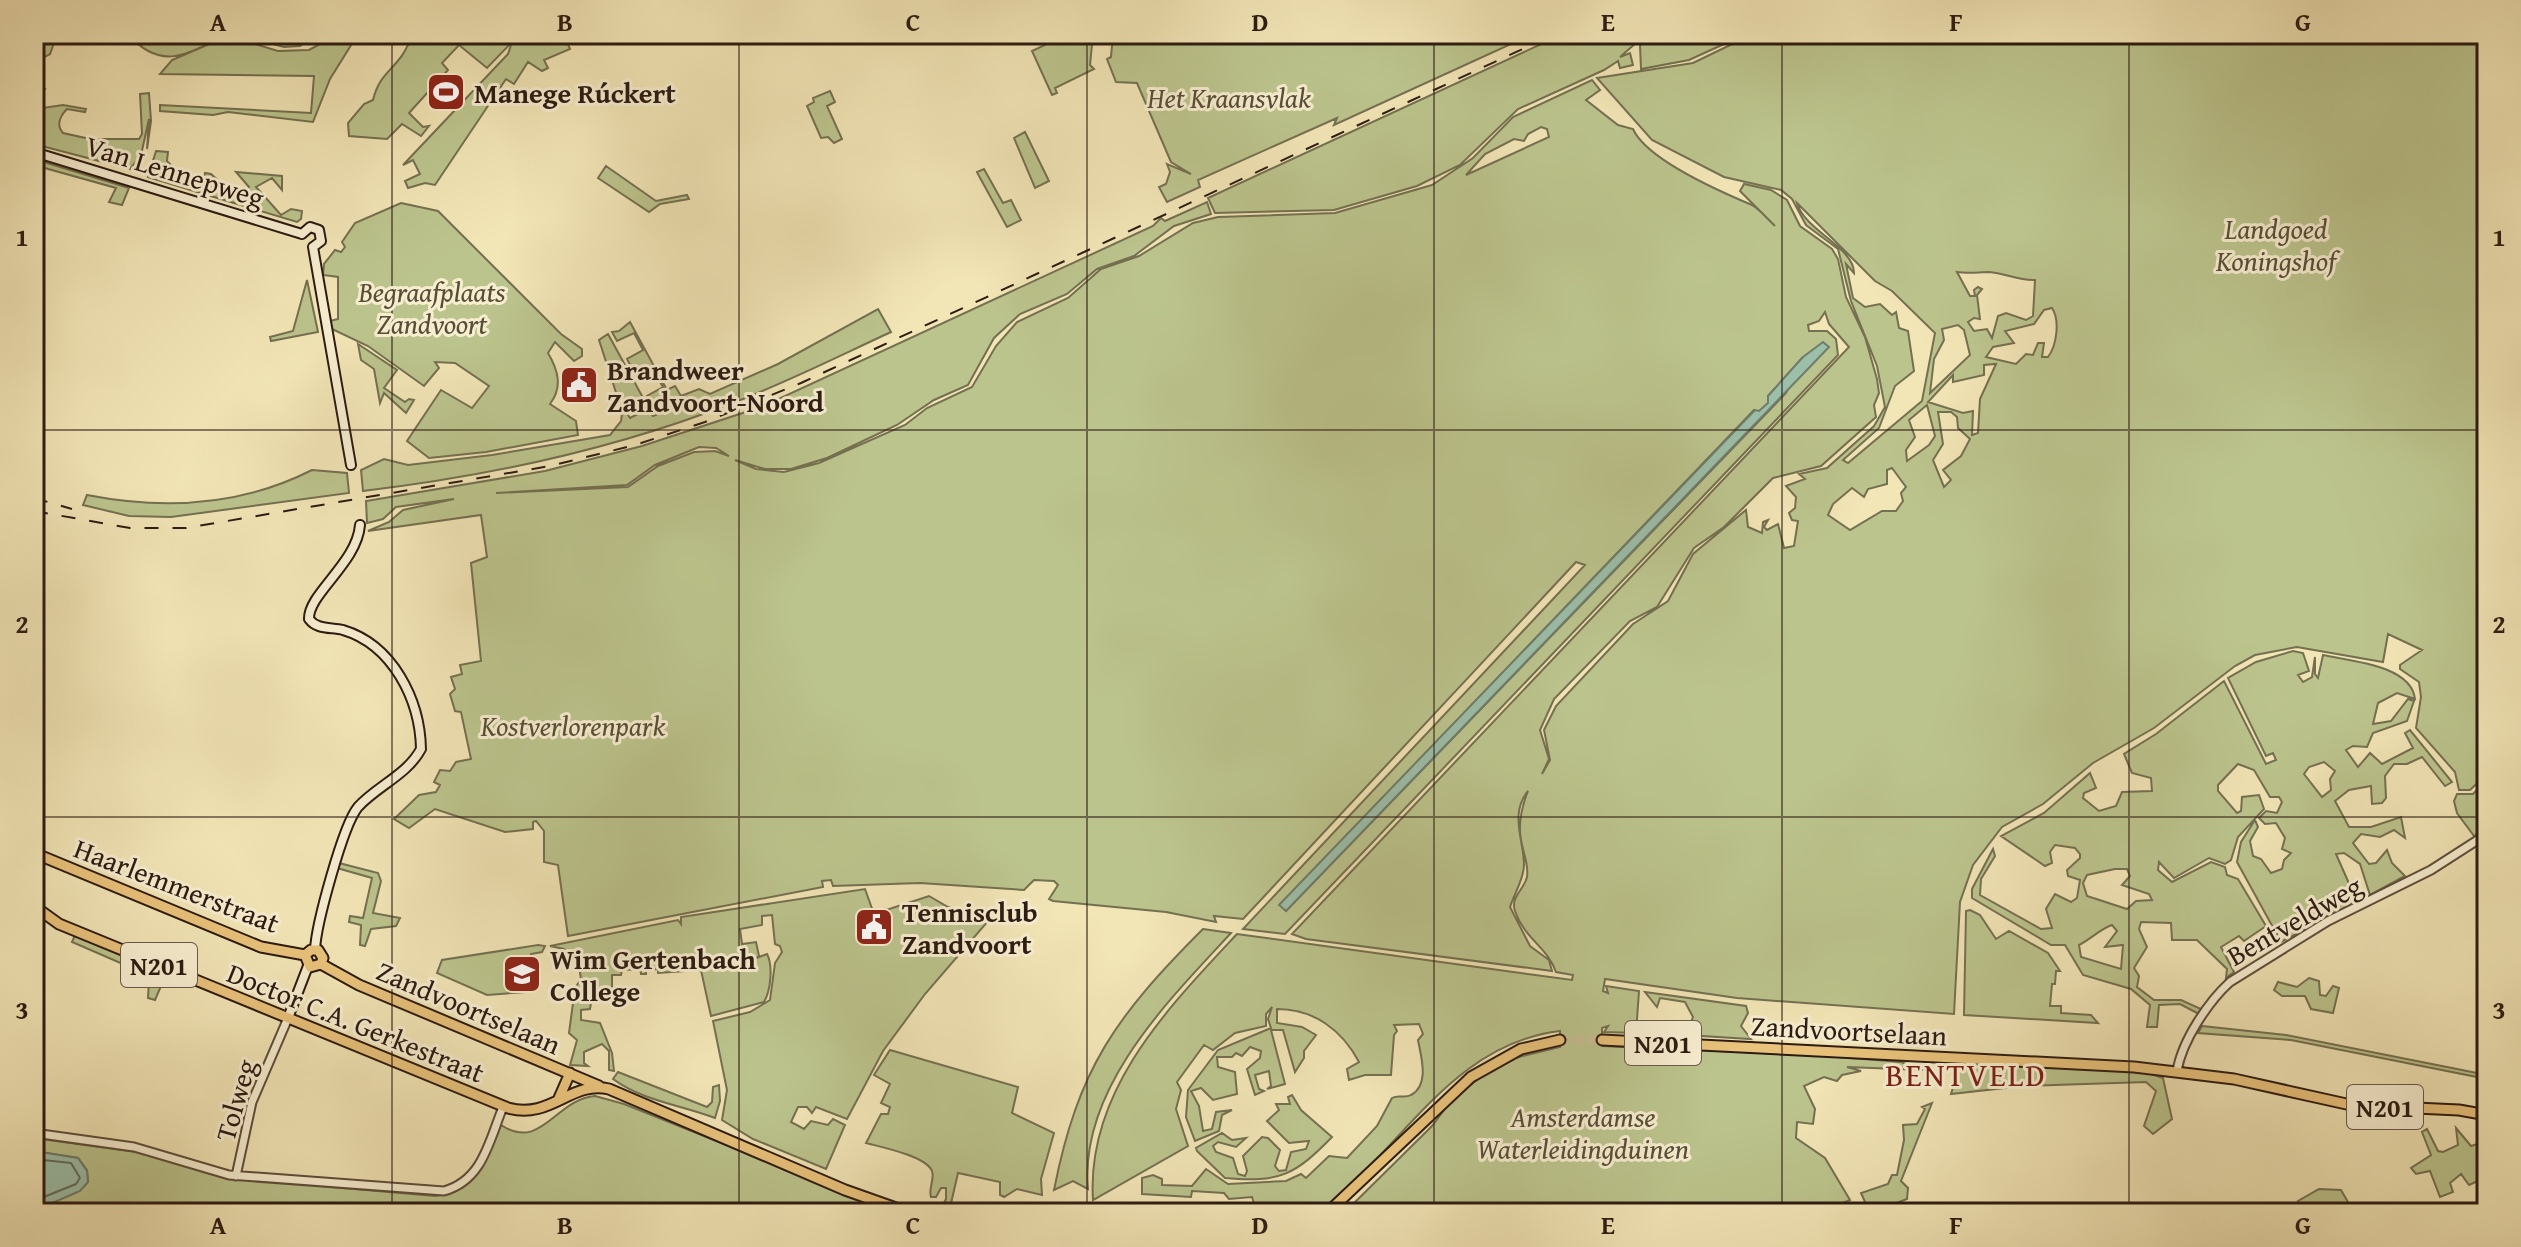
<svg xmlns="http://www.w3.org/2000/svg" width="2521" height="1247" font-family="'Gentium Book Plus',serif">
	<style>
		.green { fill: #bcc48d; stroke: #747050; stroke-width: 2; fill-rule: evenodd }
		.water { fill: #9cbfa9; stroke: #6f7d6d; stroke-width: 2 }
		.lines { fill: none; stroke-linecap: round; stroke-linejoin: round }
		.shore { stroke: #646d5e; stroke-width: 2 }
		.primary-tunnel { stroke: #cabd95; stroke-width: 9; stroke-dasharray: 9 4.5; stroke-linecap: butt }
		.tertiary-casing { stroke: #5e4e3c; stroke-width: 11 }
		.secondary-casing { stroke: #2c1b13; stroke-width: 12 }
		.primary-casing { stroke: #2c1b13; stroke-width: 13 }
		.tertiary { stroke: #f7eed0; stroke-width: 7 }
		.secondary { stroke: #f7eed0; stroke-width: 8 }
		.primary { stroke: #e9c27b; stroke-width: 9 }
		.rail { stroke: #2c1b13; stroke-width: 2; stroke-dasharray: 14 14; stroke-linecap: butt }
		.grid { fill: none; stroke: #2c1b13; stroke-width: 2; stroke-opacity: 0.55 }
		.labels { text-anchor: middle; dominant-baseline: central; stroke-width: 6; stroke-linejoin: round; paint-order: stroke }
		.shield { fill: #f7eed0; stroke: #695a4c; stroke-width: 2 }
		.shield-label { font-size: 26px; font-weight: bold; fill: #2c1b13 }
		.poi-label { font-size: 28px; font-weight: bold; fill: #2c1b13; stroke: #f7eed0; text-anchor: start }
		.park-label { font-size: 28px; font-style: italic; fill: #574e38; stroke: #f7eed0 }
		.street-label { font-size: 28px; fill: #2c1b13; stroke: #f7eed0 }
		.quarter-label { font-size: 32px; letter-spacing: 2px; fill: #7a1f14; stroke: #f7eed0 }
		.neatline { fill: none; stroke: #2c1b13; stroke-width: 3 }
		.grid-label { font-size: 26px; text-anchor: middle; font-weight: bold; fill: #2c1b13 }
	</style>
	<rect width="100%" height="100%" fill="#f2e5b6"/>
	<filter id="stains"><feTurbulence type="fractalNoise" baseFrequency=".0025" numOctaves="4"/><feColorMatrix values="0 0 0 0 .2 0 0 0 0 .09 0 0 0 0 .02 0 0 0 .5 -.17"/></filter>
	<radialGradient id="worn" r=".72"><stop offset=".6" stop-color="#630" stop-opacity="0"/><stop offset="1" stop-color="#630" stop-opacity=".3"/></radialGradient>
	<path class="green" d="M34,34H76L54,43L50,54L43,58L35,83L45,89L39,96L43,108L63,105L86,109L85,112L67,109C60,116 56,125 63,133L90,139H139L142,134L140,94L149,93L151,121L147,149L149,119L141,155L130,169L34,144Z
		M128,34C145,34 156,44 173,44C191,44 207,34 225,34C187,56 160,71 128,34Z
		M235,34H358L330,79L313,122L228,112L213,115L160,111V105L311,113L314,76L160,74L172,60L228,36L278,51L309,50L320,44L315,35L300,46L284,47Z
		M412,34H584L567,42L570,49L544,60L548,68L542,71L528,62L514,84L506,79L435,185L425,183L408,188L405,181L420,174L413,160L403,165L508,54L512,42L487,68L459,45L442,63L448,70L409,113L423,127L429,126L421,136L402,124L387,139L349,136L348,123L364,104L373,100C381,67 401,70 412,34Z
		M1068,34H1093L1090,65L1094,69L1055,88L1057,93L1052,95L1032,51Z
		M1113,34H1533L1334,125L1337,118L1198,180L1200,187L1167,202L1159,187L1166,184L1170,172L1167,164L1191,174L1171,162L1137,83L1116,82L1107,59L1111,57Z
		M1563,34H1639L1636,43L1620,57L1630,53L1633,65L1620,68L1618,61L1604,70L1518,109L1460,165L1417,186L1334,210L1215,213L1208,198Z
		M1650,34H1746L1689,60L1641,69L1640,45Z
		M1753,34H2487V732L2484,729L2482,734L2487,741V774L2470,790H2459L2455,772L2416,728L2421,697L2419,682L2400,669V665L2422,650L2388,634L2383,662L2297,647L2255,655L2235,666L2154,728L2093,763L2043,804L2002,827L1973,865L1960,902L1954,1014L1737,998L1605,979L1603,991L1608,993L1606,986L1639,991L1636,1033L1604,1032L1608,1026L1602,1028V1046L1813,1055L1901,1062L1923,1070L1847,1067L1861,1071L1842,1075L1837,1081L1824,1077L1804,1086L1815,1109L1813,1124L1797,1122L1796,1138L1825,1158L1850,1200L1820,1213H1344L1432,1126L1450,1102L1484,1074L1511,1059L1560,1047V1031C1467,1042 1418,1120 1356,1180C1345,1191 1328,1209 1313,1213C1296,1217 1274,1213 1257,1213L1252,1197L1229,1199L1224,1193L1192,1191L1191,1197L1142,1194V1178L1153,1175L1162,1179V1185L1192,1186L1206,1169L1228,1184L1286,1181L1301,1174L1306,1178L1329,1156L1347,1158L1377,1126L1392,1098C1399,1094 1404,1099 1411,1095C1430,1085 1421,1056 1418,1040L1423,1034L1419,1024L1394,1025L1397,1031L1394,1035L1391,1075H1365L1349,1080L1347,1069L1359,1062C1342,1030 1314,1009 1277,1009V1023L1302,1027L1316,1035L1304,1051V1058L1295,1072L1283,1030H1271L1285,1084L1267,1089L1271,1086L1269,1071L1255,1075L1259,1089L1264,1091L1255,1095L1247,1069L1260,1058L1261,1051L1250,1047L1242,1056L1236,1053L1232,1057H1217L1218,1067L1235,1072L1237,1094L1213,1100L1201,1088L1191,1091L1199,1106L1203,1131L1212,1129L1216,1112L1232,1110L1222,1115L1219,1131L1195,1141L1186,1117L1188,1090L1218,1050L1271,1028L1268,1019L1272,1007L1266,1014V1026L1235,1033L1213,1050L1204,1045L1177,1082L1181,1090L1176,1109L1188,1146L1093,1200C1086,1091 1168,1008 1237,934L1572,980L1573,975L1556,972C1548,948 1524,938 1515,911C1510,897 1524,890 1527,877C1529,864 1523,853 1521,840C1518,824 1522,806 1528,791C1509,814 1524,840 1524,865C1524,879 1514,894 1510,907L1530,946L1549,960L1552,971L1306,939L1292,934L1849,347L1829,324L1825,312L1819,321L1808,325L1809,331H1827L1836,339L1838,355L1285,934L1243,929L1585,565L1576,562L1243,919L1214,916L1216,922L1166,912L1053,901L1049,899L1058,885L1054,881L1034,880L1024,890L920,883L833,886L831,880L822,881L823,887L568,936L558,865L544,862V831L536,821L533,822V829L505,832L435,809L409,828L394,819L419,795L436,792L440,785L434,782L440,770L450,771L456,762L471,759L461,712L455,711L450,694L455,689L451,677L462,674L460,665L481,661L471,563L487,557L481,515L368,531L389,522L403,510L454,499L396,507L383,519L367,523L366,501L545,471L642,446L761,407L1153,226L1161,218L1165,221L1207,202L1211,214L1174,226L1134,256L1097,269L1067,294L1020,314L994,338L968,385L934,400L897,425L827,458L791,469H765L735,460L756,469L784,472L819,463L905,425L927,408L972,387L996,346L1017,322L1068,298L1101,269L1139,256L1193,223L1218,217L1335,213L1432,185L1473,158L1513,117L1592,80L1600,90L1586,100L1618,125L1633,129C1647,160 1721,192 1752,205C1760,209 1767,219 1775,226L1740,191L1744,184L1771,190L1787,200L1800,226L1832,249L1838,259L1846,297L1865,337L1877,379L1879,393L1874,405L1876,417L1821,466L1773,478L1724,527L1694,548L1657,607L1630,621L1554,699L1540,730L1549,759L1542,774L1550,760L1544,730L1556,706L1633,624L1668,601L1693,554L1746,510L1748,527L1762,533L1763,522L1768,520L1764,527L1767,530L1778,524L1784,548L1794,546L1798,521L1792,520L1789,513L1795,508L1796,497L1786,486L1805,479L1799,474L1827,468L1874,426L1885,407L1877,366L1851,301L1838,249L1806,225L1792,199L1781,190L1724,177L1652,140L1597,78L1693,63ZM1541,127L1547,129L1549,137L1466,175L1485,154L1514,139L1524,141L1528,134ZM1797,203L1875,281L1892,291L1935,333L1922,401L1848,463L1843,460L1879,428L1895,386L1914,371L1908,331L1899,328L1896,312L1892,315L1880,304L1865,307L1853,298L1846,264L1854,273C1854,247 1805,231 1797,203ZM1957,272C1968,274 1979,272 1989,272C2005,273 2019,281 2035,280L2033,316L2026,320L2006,313L1998,316L1992,338L1987,329L1974,331L1968,322L1974,318L1980,319L1977,295L1982,289L1978,287L1974,290L1975,296H1970ZM2052,308C2060,320 2057,345 2048,357H2042L2044,343H2038L2033,355L2026,354L2016,364L1986,357L1993,347L2014,343L2005,331L2034,324L2044,310ZM1958,325L1964,330L1970,355L1930,393L1934,359L1944,340L1942,329ZM1803,357L1786,393L1286,911L1280,905L1754,410L1759,412L1768,403V396ZM1996,364L1980,399L1978,433L1972,435L1973,411L1963,413L1928,402L1953,375V382L1984,375V365ZM1927,405L1935,436L1929,445L1907,461L1906,450L1915,437L1909,420ZM1938,412H1951L1957,417L1958,428L1970,439L1961,456L1943,470L1951,480L1944,487L1933,460L1943,444ZM699,447L716,448L729,456L715,451L694,452L658,466L628,487L496,493L627,485L655,465ZM1892,468L1906,487L1901,493L1903,501L1896,511H1882L1850,530L1828,515L1833,504L1852,488L1864,497L1868,489L1887,484V470Z
		M830,91L835,102L827,106L842,139L834,143L828,137L821,138L807,106L814,102L813,98Z
		M1025,132L1049,181L1035,188L1014,138Z
		M156,151L168,152L167,161L194,189L203,183L205,173L211,174L242,202L249,187L236,172L282,176V190L272,178L256,187L281,215L291,209L302,211L301,219L297,222L148,177Z
		M34,159L129,188L122,205L109,202L116,188L41,167L34,180Z
		M606,166L656,201L687,195L689,199L660,204L649,212L598,178Z
		M984,169L1003,203L1011,200L1021,220L1007,227L979,176L977,172Z
		M401,203L438,211L561,334L582,349V356L574,361L555,342L548,353C558,370 563,387 550,404L576,421L578,435L486,452L429,458L407,441L441,390L472,408L489,386L455,363L435,362L439,368L424,386L368,346L332,329L330,321L338,319V277L323,275L324,264L335,250L341,252L345,247L342,242L355,223Z
		M307,280L318,332L271,341L270,337L293,331Z
		M878,309L891,332C839,356 788,382 735,402C616,449 490,476 363,491L361,470L384,459L408,465L492,455L610,435L621,421L622,414L626,412L630,418L640,413L636,404L622,411L599,340L608,334L653,416L656,415L647,396L663,387L654,372L638,380L627,359L643,350L634,333L617,341L612,332L619,331L630,322L667,390L675,386L681,396L699,389L710,394L778,364Z
		M358,344L397,370L384,388L405,402L409,399L414,400L406,413L384,393L380,403L374,369L361,360Z
		M312,470L347,473L349,493L171,517L129,516L83,505L87,495C164,510 241,506 312,470Z
		M2293,651L2303,653L2309,671L2298,675L2303,682L2312,677L2315,657V674L2318,678L2323,655C2350,661 2411,665 2415,699L2397,693L2378,703L2373,724L2391,721L2408,699L2414,701L2407,721L2373,733L2367,747L2353,746L2346,750L2358,767L2370,753L2382,764L2413,748L2405,733L2410,730L2452,782L2445,786L2422,757L2407,764H2394L2385,776L2386,798L2382,803L2372,804L2371,786L2349,790L2335,801L2349,827H2371L2401,817L2405,838L2394,830L2380,837L2361,834L2353,843L2369,864L2376,863L2387,850L2392,863L2405,876L2370,895L2360,864L2344,853L2336,854L2351,888L2367,897L2281,942L2237,862L2241,842L2255,820L2258,827L2250,841L2253,856L2261,859L2271,873L2282,869L2284,860L2291,853L2282,849L2285,838L2276,823L2265,824L2259,818L2266,811L2277,813L2282,802L2279,797H2270L2254,770L2238,764L2218,785V791L2237,813L2241,811L2242,797L2259,795L2264,809L2238,837L2231,860L2225,864L2209,858L2174,878L2159,862L2158,870L2172,882L2211,862L2225,867L2227,875L2238,879L2266,926L2244,941L2239,936L2221,947L2234,972L2226,978L2227,969L2197,940H2172L2171,923L2141,922L2139,929L2147,947L2134,968L2139,976L2137,987L2154,1000H2181L2201,1009L2199,1014L2180,1004L2159,1005L2157,1027H2147L2150,1005L2131,989L2083,975L2065,945H2051L1972,898V889L1993,849L1995,856L1981,879L1980,895L2041,929L2052,928L2046,909L2055,894L2071,902L2077,898L2080,880L2068,876L2067,870L2080,858V854L2075,848L2055,845L2050,852L2052,863L2045,866L2001,836L2044,813L2090,773L2096,788L2084,793L2083,798L2099,811L2116,806L2122,792L2152,791L2151,778L2132,773L2124,754L2156,734L2224,681L2266,764L2276,760L2273,753L2266,756L2228,678L2256,662ZM2324,762L2335,771L2330,779L2331,790L2322,797L2304,774L2309,767ZM2115,869H2127L2130,876L2122,885L2149,894L2152,900L2136,901L2127,909L2087,896L2083,883L2087,875ZM2112,925L2117,931L2105,947L2123,945L2121,969L2081,957L2079,945C2091,939 2100,929 2112,925Z
		M2487,780V828L2474,836L2457,813L2454,801L2457,794H2473Z
		M339,863L378,873L381,881L373,913L400,918L396,926L371,929L365,946L360,945L361,925L349,922L350,916L363,918L372,878L337,868Z
		M865,889L874,914L929,896L948,907L986,918L989,920L925,994L883,1051L847,1119L816,1107L812,1113L807,1107H798L791,1122L804,1129L811,1121L828,1125L833,1119L845,1125L826,1169L753,1139L722,1120L727,1090L713,1021L750,1012L770,1000L775,963L782,952L780,946L775,944L772,915L762,916V925L740,929L742,944L756,942L759,956L754,959L767,954C773,965 771,990 764,1002L711,1016L701,970L658,973V969L646,970V974H641L640,969L622,970L621,975H612V994L588,996L592,997L590,1009L581,1010V1020L600,1023L612,1053L614,1071L609,1070V1051L602,1044L584,1052V1063L588,1066L570,1065L577,1040L569,1033L575,988L581,979L578,960L564,949L550,946L678,920L681,924V917Z
		M1970,910L1980,915L1996,939L2009,931L2048,953L2060,971H2056L2055,984H2052L2050,1006H2061V1013L2091,1015L2098,1023L1964,1015L1966,911Z
		M1203,929L1231,933C1168,1001 1079,1089 1088,1189L1073,1181L1054,1190C1078,1068 1116,1016 1203,929Z
		M75,935L167,972L155,1000L148,998L149,980L146,974L72,942Z
		M538,945L545,946L542,952L531,954L534,970L525,992L487,995L437,973L442,960Z
		M2309,978L2319,981L2320,995L2326,996L2333,986L2339,988L2333,1013L2311,1009L2305,996H2282L2274,990L2278,982L2297,987Z
		M1645,992L1746,1006L1748,1013L1741,1026L1751,1039L1686,1035L1693,1017L1685,1002L1660,998L1657,1007Z
		M2202,1026L2286,1035L2462,1070L2487,1075V1079L2291,1040L2198,1033Z
		M890,1050L1018,1087L1012,1113L1054,1133L1041,1179L1042,1195L1017,1189L1004,1197L1000,1195V1182L958,1173L949,1212L940,1210L946,1199V1188H941L936,1197H931C928,1188 935,1180 932,1171C926,1156 881,1147 866,1143L881,1114H888L890,1107L881,1103L890,1084L874,1075Z
		M1964,1063L2145,1072L2163,1078L2172,1119L2153,1134L2144,1126L2156,1091L2146,1082L2023,1086L1951,1094L1959,1067Z
		M618,1072L707,1107L712,1102L713,1087L719,1085L720,1101L715,1118C681,1105 643,1101 613,1079Z
		M1292,1095L1301,1110L1332,1137C1295,1175 1280,1183 1225,1178L1197,1151L1196,1148L1222,1133L1232,1140L1246,1138L1236,1147L1218,1142L1213,1146L1216,1152L1233,1158L1238,1174L1245,1176L1247,1171L1243,1156L1262,1137L1268,1138L1280,1150L1275,1166L1279,1171L1286,1170L1291,1152L1306,1149L1309,1141L1289,1143L1267,1121L1279,1110L1276,1104H1290L1288,1097Z
		M595,1096L624,1104L896,1213H34C48,1197 75,1200 88,1182L87,1170L78,1158L34,1151V1138L144,1153L227,1178L435,1196C476,1192 487,1159 501,1125C542,1152 555,1099 595,1096Z
		M1932,1103L1901,1181L1908,1188L1907,1199L1870,1213L1861,1193L1888,1184L1892,1175H1897L1904,1140L1903,1125L1917,1124L1925,1109L1922,1107Z
		M2456,1128L2471,1146L2487,1141V1177L2469,1185L2461,1174L2450,1183L2453,1192L2440,1197L2430,1171L2416,1174L2411,1168L2431,1155L2422,1132L2427,1129L2438,1151L2443,1152L2458,1145Z
		M2319,1189L2341,1190L2348,1202L2328,1213H2307L2298,1201Z"/>
	<path class="water" d="M1823,342L1829,347L1286,911L1279,905L1755,410L1759,411L1768,403V396L1803,357Z
		M34,1151L78,1158L87,1171L88,1182L80,1191L34,1211Z"/>
	<g class="lines">
		<path class="shore" d="M34,1159L71,1163L80,1178L76,1184L34,1201"/>
		<path class="primary-tunnel" d="M1560,1040H1602"/>
		<defs>
			<path id="tertiary" d="M2177,1071C2182,1041 2208,1002 2230,982L2328,921L2431,870L2487,834
				M34,1133L134,1147L229,1175L444,1191C483,1180 489,1141 503,1107
				M236,1176L252,1102L288,1018"/>
			<path id="secondary" d="M34,152L302,234
				M302,234L310,227L319,230L321,241L313,247
				M313,247L351,465
				M315,950C316,925 343,825 358,807C377,786 407,775 421,749C420,700 393,645 343,630C331,627 317,630 309,619C308,594 357,563 360,525
				M288,1018L308,966"/>
			<path id="primary" d="M34,853L261,947L305,955
				M34,906L59,924L508,1108C551,1120 571,1080 609,1089L845,1190L910,1213
				M305,955L311,950H318L323,958L321,964
				M305,955L310,967L321,964
				M321,964L359,985L599,1086
				M1602,1040L2134,1067L2234,1079L2351,1105L2459,1110L2487,1115
				M559,1098L570,1073
				M1327,1213L1471,1077L1521,1049L1560,1040"/>
		</defs>
		<use href="#tertiary" class="tertiary-casing"/>
		<use href="#secondary" class="secondary-casing"/>
		<use href="#primary" class="primary-casing"/>
		<use href="#tertiary" class="tertiary"/>
		<use href="#secondary" class="secondary"/>
		<use href="#primary" class="primary"/>
		<path class="rail" d="M34,498L72,509
			M34,511L130,528H186L550,466L635,445L705,422L801,383L1555,34"/>
	</g>
	<path class="grid" d="M392,34V1213M739,34V1213M1087,34V1213M1434,34V1213M1782,34V1213M2129,34V1213M34,430H2487M34,817H2487"/>
	<defs>
		<symbol id="stadium-square" viewBox="-11 -11 22 22"><rect x="-9" y="-9" width="18" height="18" rx="4" fill="#8f2418" stroke="#f7eed0"/><path d="M0-5a6.5 5 0 1 0 0 10a6.5 5 0 1 0 0-10ZM-3.5-1.8h7v3.6h-7Z" fill="#fff"/></symbol>
		<symbol id="civic-square" viewBox="-11 -11 22 22"><rect x="-9" y="-9" width="18" height="18" rx="4" fill="#8f2418" stroke="#f7eed0"/><path d="M-.6-6.5H3V-4.5H.6V-3L4-1V1h2V6H-6V1h2V-1L-.6-3ZM-1.2 2.5V6h2.4V2.5Z" fill="#fff"/></symbol>
		<symbol id="university-square" viewBox="-11 -11 22 22"><rect x="-9" y="-9" width="18" height="18" rx="4" fill="#8f2418" stroke="#f7eed0"/><path d="M0-5L7-2L0 1L-7-2ZM-4 1L0 2.5L4 1V4Q0 6-4 4Z" fill="#fff"/></symbol>
	</defs>
	<g fill-rule="evenodd">
		<use href="#stadium-square" x="424" y="70" width="44" height="44"/>
		<use href="#civic-square" x="557" y="363" width="44" height="44"/>
		<use href="#civic-square" x="852" y="905" width="44" height="44"/>
		<use href="#university-square" x="500" y="952" width="44" height="44"/>
	</g>
	<g class="labels">
		<g class="shield">
			<rect x="121" y="943" width="76" height="44" rx="6"/>
			<rect x="1625" y="1021" width="76" height="44" rx="6"/>
			<rect x="2347" y="1085" width="76" height="44" rx="6"/>
		</g>
		<g class="shield-label">
			<text x="159" y="965">N201</text>
			<text x="1663" y="1043">N201</text>
			<text x="2385" y="1107">N201</text>
		</g>
		<g class="poi-label">
			<text x="474" y="92">Manege Rúckert</text>
			<text x="607" y="369">Brandweer<tspan x="607" dy="32">Zandvoort-Noord</tspan></text>
			<text x="902" y="911">Tennisclub<tspan x="902" dy="32">Zandvoort</tspan></text>
			<text x="550" y="958">Wim Gertenbach<tspan x="550" dy="32">College</tspan></text>
		</g>
		<g class="park-label">
			<text x="1229" y="97">Het Kraansvlak</text>
			<text x="2276" y="228">Landgoed<tspan x="2276" dy="32">Koningshof</tspan></text>
			<text x="432" y="291">Begraafplaats<tspan x="432" dy="32">Zandvoort</tspan></text>
			<text x="573" y="725">Kostverlorenpark</text>
			<text x="1583" y="1116">Amsterdamse<tspan x="1583" dy="32">Waterleidingduinen</tspan></text>
		</g>
		<g class="street-label">
			<text transform="translate(175 171) rotate(17)">Van Lennepweg</text>
			<text transform="translate(177 885) rotate(21)">Haarlemmerstraat</text>
			<text transform="translate(2294 920) rotate(-30)">Bentveldweg</text>
			<text transform="translate(469 1007) rotate(23)">Zandvoortselaan</text>
			<text transform="translate(356 1022) rotate(22)">Doctor C.A. Gerkestraat</text>
			<text transform="translate(1849 1030) rotate(3)">Zandvoortselaan</text>
			<text transform="translate(235 1100) rotate(-74)">Tolweg</text>
		</g>
		<g class="quarter-label">
			<text x="1966" y="1074">BENTVELD</text>
		</g>
	</g>
	<rect width="2521" height="1247" fill="none" stroke="#f2e5b6" stroke-width="88"/>
	<rect x="44" y="44" width="2433" height="1159" class="neatline"/>
	<g class="grid-label">
		<text x="218" y="31">A</text>
		<text x="565" y="31">B</text>
		<text x="913" y="31">C</text>
		<text x="1260" y="31">D</text>
		<text x="1608" y="31">E</text>
		<text x="1956" y="31">F</text>
		<text x="2303" y="31">G</text>
		<text x="22" y="246">1</text>
		<text x="2499" y="246">1</text>
		<text x="22" y="633">2</text>
		<text x="2499" y="633">2</text>
		<text x="22" y="1019">3</text>
		<text x="2499" y="1019">3</text>
		<text x="218" y="1234">A</text>
		<text x="565" y="1234">B</text>
		<text x="913" y="1234">C</text>
		<text x="1260" y="1234">D</text>
		<text x="1608" y="1234">E</text>
		<text x="1956" y="1234">F</text>
		<text x="2303" y="1234">G</text>
	</g>
	<rect width="100%" height="100%" filter="url(#stains)"/>
	<rect width="100%" height="100%" fill="url(#worn)"/>
</svg>
